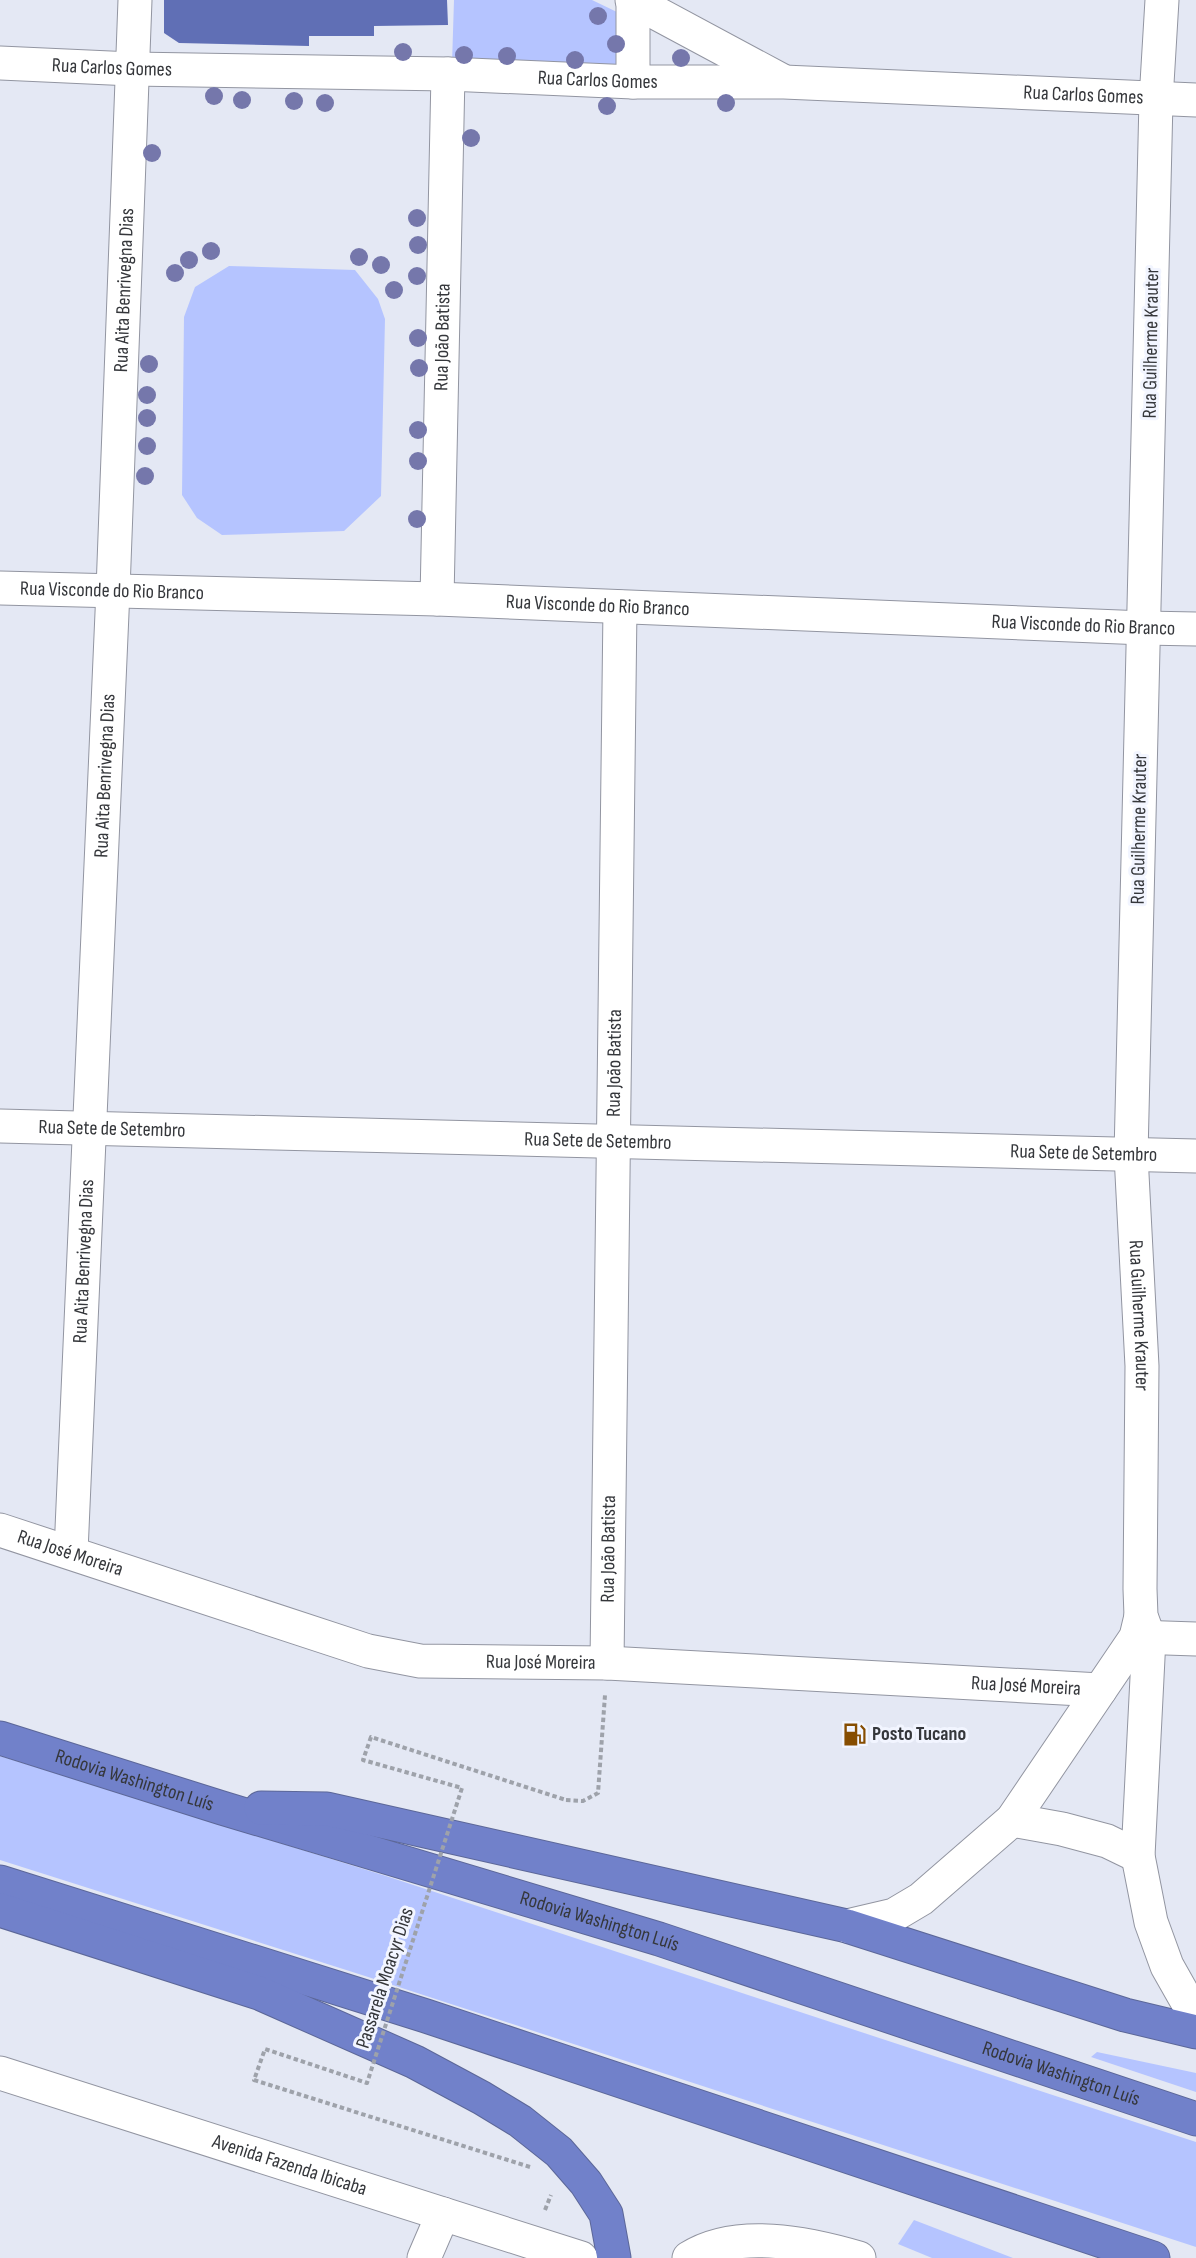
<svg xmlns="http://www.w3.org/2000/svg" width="1196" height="2258" font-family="'Sofia Sans Condensed',sans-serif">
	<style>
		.green { fill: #b5c4ff }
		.building { fill: #606fb5 }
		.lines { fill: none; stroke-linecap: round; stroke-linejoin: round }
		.minor-casing { stroke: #9295a1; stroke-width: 35 }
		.highway-casing { stroke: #5c6798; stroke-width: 35 }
		.path { stroke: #9ea2aa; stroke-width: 4; stroke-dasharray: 4.5 3; stroke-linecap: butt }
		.minor { stroke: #fff; stroke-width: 33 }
		.highway { stroke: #7181ca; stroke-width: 33 }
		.path-bridge { stroke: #9ea2aa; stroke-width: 4; stroke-dasharray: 4.5 3; stroke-linecap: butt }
		.tree { fill: #7577ab }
		.labels { text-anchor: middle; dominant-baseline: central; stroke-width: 6; stroke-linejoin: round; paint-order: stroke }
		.street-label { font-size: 20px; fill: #35373b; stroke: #f2f5ff }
		.poi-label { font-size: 20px; font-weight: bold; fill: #35373b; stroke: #f2f5ff; text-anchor: start }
	</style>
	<rect width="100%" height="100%" fill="#e4e8f4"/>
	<path class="green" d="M454,0H592L619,13L620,68L452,64Z
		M229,266L355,270L378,299L385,319L381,496L344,531L222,535L197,518L182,495L184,317L195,287Z
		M0,1756L386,1876L1196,2142V2247L362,1975L0,1860Z
		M1097,2052L1196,2073V2092L1091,2057Z
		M914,2220L1013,2258H932L898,2244Z"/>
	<path class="building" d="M164,0H447L448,25L374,26V36H309V46L179,43L164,33Z"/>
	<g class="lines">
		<defs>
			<g id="minor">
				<path d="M632,0L781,80"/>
				<path id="s1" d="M1162,0L1156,100L1131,1155L1142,1366L1140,1589L1141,1616L1149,1638L1138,1856L1151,1922L1167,1966L1188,2003L1196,2007"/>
				<path id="s2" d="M0,63L132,69L448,74L633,82H784L1196,100"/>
				<path d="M633,82V1"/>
				<path id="s3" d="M0,588L437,599L1144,628L1196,629"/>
				<path id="s4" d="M437,599L448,74"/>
				<path id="s5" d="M0,1126L1196,1156"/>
				<path id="s6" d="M0,1530L368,1651L420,1661L607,1663L1100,1690"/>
				<path id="s7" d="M71,1552L113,590L135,0"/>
				<path d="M1136,1637L1196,1639"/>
				<path id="s8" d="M607,1663L620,607"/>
				<path d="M1012,1820L1062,1829L1107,1841L1138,1856"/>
				<path d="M847,1926L894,1915L921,1899L1012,1820L1136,1637L1141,1616"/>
				<path id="s9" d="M0,2073L581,2258"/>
				<path d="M424,2258L443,2214"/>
				<path d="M689,2258C736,2228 808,2243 859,2258"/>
			</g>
			<g id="highway">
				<path id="s10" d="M0,1738L222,1808L659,1939L1196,2119"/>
				<path d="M261,1808L327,1809L847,1926L1125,2015L1196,2032"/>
				<path d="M0,1882L426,2016L1153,2258"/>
				<path d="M0,1910L259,1993L415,2062L482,2098L520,2121L559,2152L586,2183L606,2214L614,2258"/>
			</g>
		</defs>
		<use href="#minor" class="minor-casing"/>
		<use href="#highway" class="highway-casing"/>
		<path class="path" d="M566,1800L583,1801L598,1793L605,1695
			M545,2210L551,2195"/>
		<use href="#minor" class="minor"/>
		<use href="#highway" class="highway"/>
		<path class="path-bridge" d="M530,2167L254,2080L265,2049L367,2083L462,1788L363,1760L371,1737L566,1800"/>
	</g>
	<g class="tree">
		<circle cx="598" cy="16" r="9"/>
		<circle cx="616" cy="44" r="9"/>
		<circle cx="403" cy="52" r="9"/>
		<circle cx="464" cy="55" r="9"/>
		<circle cx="507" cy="56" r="9"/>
		<circle cx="681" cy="58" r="9"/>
		<circle cx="575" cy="60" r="9"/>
		<circle cx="214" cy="96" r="9"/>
		<circle cx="242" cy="100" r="9"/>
		<circle cx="294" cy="101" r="9"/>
		<circle cx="325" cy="103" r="9"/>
		<circle cx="726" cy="103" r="9"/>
		<circle cx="607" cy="106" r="9"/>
		<circle cx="471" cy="138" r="9"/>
		<circle cx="152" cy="153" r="9"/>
		<circle cx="417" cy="218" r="9"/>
		<circle cx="418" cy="245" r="9"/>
		<circle cx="211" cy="251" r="9"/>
		<circle cx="359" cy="257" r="9"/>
		<circle cx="189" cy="260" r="9"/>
		<circle cx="381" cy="265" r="9"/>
		<circle cx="175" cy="273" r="9"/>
		<circle cx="417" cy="276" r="9"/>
		<circle cx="394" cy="290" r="9"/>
		<circle cx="418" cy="338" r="9"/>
		<circle cx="149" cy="364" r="9"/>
		<circle cx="419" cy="368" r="9"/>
		<circle cx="147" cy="395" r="9"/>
		<circle cx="147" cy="418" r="9"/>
		<circle cx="418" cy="430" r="9"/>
		<circle cx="147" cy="446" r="9"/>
		<circle cx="418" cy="461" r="9"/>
		<circle cx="145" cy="476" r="9"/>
		<circle cx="417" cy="519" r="9"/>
	</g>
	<defs>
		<symbol id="fuel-bare" viewBox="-9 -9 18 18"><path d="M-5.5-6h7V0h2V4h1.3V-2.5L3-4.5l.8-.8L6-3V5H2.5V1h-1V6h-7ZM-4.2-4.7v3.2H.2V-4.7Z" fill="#864d01" stroke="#f2f5ff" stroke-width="2.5" paint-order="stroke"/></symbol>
	</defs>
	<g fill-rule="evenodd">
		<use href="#fuel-bare" x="838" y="1718" width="33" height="33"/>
	</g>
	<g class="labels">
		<g class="street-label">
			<text stroke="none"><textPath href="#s2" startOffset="112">Rua Carlos Gomes</textPath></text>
			<text stroke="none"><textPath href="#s2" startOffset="598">Rua Carlos Gomes</textPath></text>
			<text stroke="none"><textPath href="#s2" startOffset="1084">Rua Carlos Gomes</textPath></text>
			<text stroke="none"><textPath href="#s7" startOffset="1263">Rua Aita Benrivegna Dias</textPath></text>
			<text stroke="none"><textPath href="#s4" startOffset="262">Rua João Batista</textPath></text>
			<text transform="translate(1151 343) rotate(-89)">Rua Guilherme Krauter</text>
			<text stroke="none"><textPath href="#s3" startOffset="112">Rua Visconde do Rio Branco</textPath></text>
			<text stroke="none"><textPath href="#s3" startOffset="598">Rua Visconde do Rio Branco</textPath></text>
			<text stroke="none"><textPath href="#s3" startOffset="1084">Rua Visconde do Rio Branco</textPath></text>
			<text stroke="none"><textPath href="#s7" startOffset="777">Rua Aita Benrivegna Dias</textPath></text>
			<text transform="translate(1139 829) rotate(-89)">Rua Guilherme Krauter</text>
			<text stroke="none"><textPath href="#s8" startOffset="600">Rua João Batista</textPath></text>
			<text stroke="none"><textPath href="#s5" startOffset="112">Rua Sete de Setembro</textPath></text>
			<text stroke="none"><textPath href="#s5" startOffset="598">Rua Sete de Setembro</textPath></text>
			<text stroke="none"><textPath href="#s5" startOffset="1084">Rua Sete de Setembro</textPath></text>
			<text stroke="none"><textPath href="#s7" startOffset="291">Rua Aita Benrivegna Dias</textPath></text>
			<text stroke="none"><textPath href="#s1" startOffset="1316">Rua Guilherme Krauter</textPath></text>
			<text stroke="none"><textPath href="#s8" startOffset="114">Rua João Batista</textPath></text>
			<text stroke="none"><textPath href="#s6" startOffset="74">Rua José Moreira</textPath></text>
			<text stroke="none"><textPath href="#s6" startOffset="561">Rua José Moreira</textPath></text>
			<text stroke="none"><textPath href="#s6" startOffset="1047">Rua José Moreira</textPath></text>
			<text stroke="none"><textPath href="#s10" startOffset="141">Rodovia Washington Luís</textPath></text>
			<text stroke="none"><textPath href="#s10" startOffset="627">Rodovia Washington Luís</textPath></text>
			<text transform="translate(385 1978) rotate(-72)">Passarela Moacyr Dias</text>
			<text stroke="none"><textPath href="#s10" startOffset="1113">Rodovia Washington Luís</textPath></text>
			<text stroke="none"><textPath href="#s9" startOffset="304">Avenida Fazenda Ibicaba</textPath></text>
		</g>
		<g class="poi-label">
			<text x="872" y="1734">Posto Tucano</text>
		</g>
	</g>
</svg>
